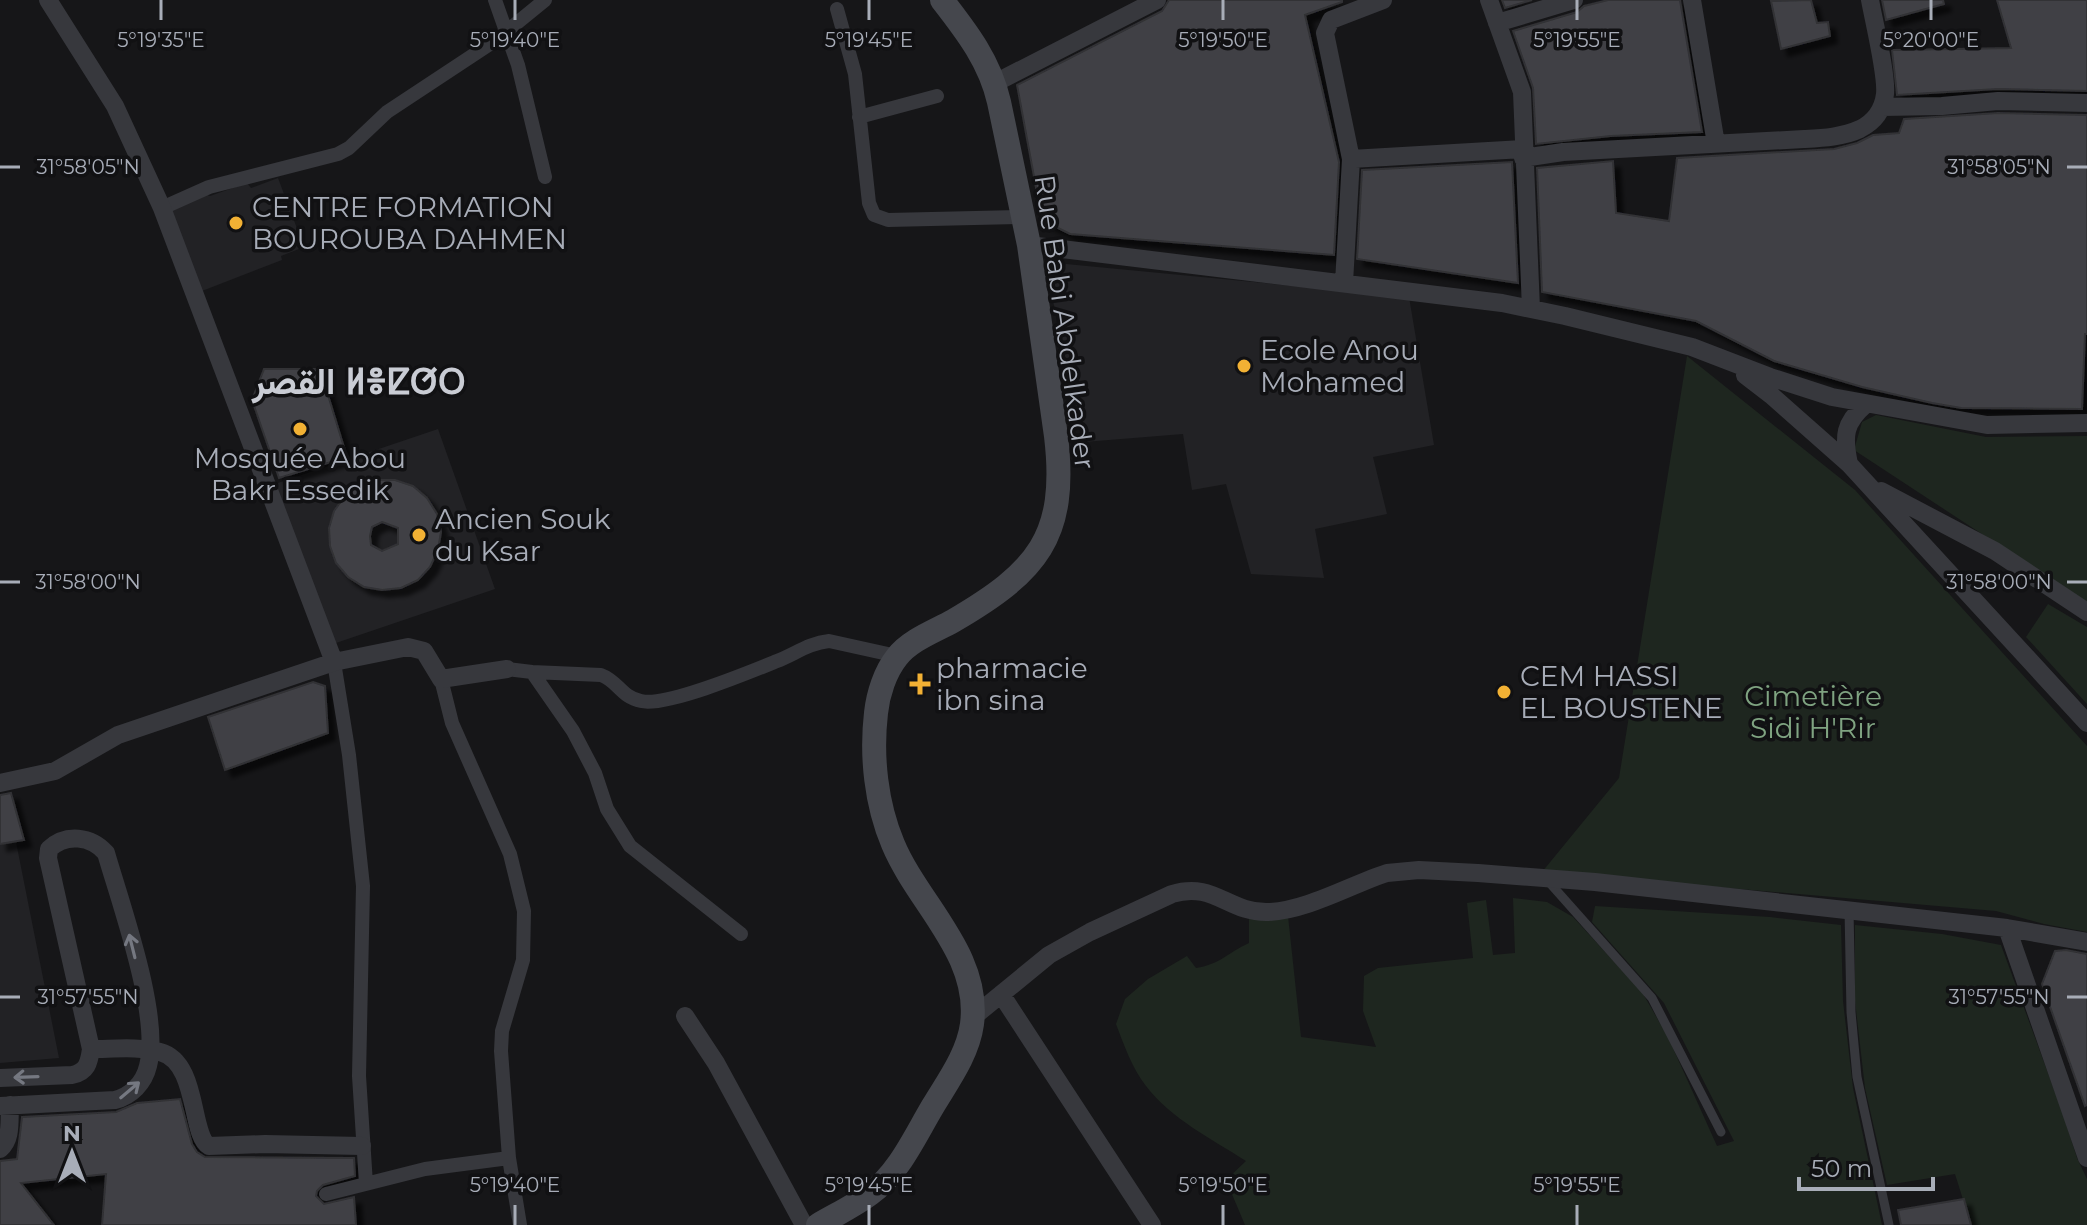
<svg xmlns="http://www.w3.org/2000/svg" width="2087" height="1225" font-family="Montserrat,Vazirmatn,'Noto Sans Tifinagh',sans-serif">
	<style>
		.built { fill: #222225 }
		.green { fill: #1e261f }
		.building { fill: #404145; stroke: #303034; stroke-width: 2; fill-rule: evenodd; filter: url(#shadow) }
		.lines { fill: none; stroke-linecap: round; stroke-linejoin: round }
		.service { stroke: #37383d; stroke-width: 9 }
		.pedestrian { stroke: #37383d; stroke-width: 14 }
		.minor { stroke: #37383d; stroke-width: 18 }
		.secondary { stroke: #45474d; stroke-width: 24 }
		.oneway { stroke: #757881 }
		.ticks { fill: none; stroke: #a8adb8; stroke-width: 3 }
		.poi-dot { fill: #f2b134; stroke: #111113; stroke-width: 3 }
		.labels { text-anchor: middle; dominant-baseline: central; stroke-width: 7; stroke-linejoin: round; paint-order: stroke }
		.poi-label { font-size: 28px; fill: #a8adb8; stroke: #111113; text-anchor: start }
		.street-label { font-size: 28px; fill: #a8adb8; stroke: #111113 }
		.park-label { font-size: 28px; fill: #7fa381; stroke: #111113 }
		.district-label { font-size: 36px; font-weight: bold; fill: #c9ccd4; stroke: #111113 }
		.ticks-label { font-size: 20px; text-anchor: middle; fill: #a8adb8; stroke: #111113; stroke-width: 7; stroke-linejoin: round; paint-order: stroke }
	</style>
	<defs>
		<filter id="shadow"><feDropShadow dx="7" dy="7" stdDeviation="2" flood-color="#0009"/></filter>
	</defs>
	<rect width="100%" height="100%" fill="#161618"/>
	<path class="built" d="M278,178L304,247L281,256L282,260L202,291L170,208L200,192L210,196L247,183L251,188Z
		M1066,264L1409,297L1434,445L1373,457L1387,514L1315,529L1324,578L1251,574L1226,484L1192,490L1183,434L1084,442L1048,278Z
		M438,429L495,589L333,644L272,485Z
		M16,842L59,1058L0,1063V844Z"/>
	<path class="green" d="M1687,356L1855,490L2087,746V932L2044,924L1996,911L1542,872L1619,778Z
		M1876,415L1986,437L2087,436V603L1854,450L1862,422Z
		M2048,604L2087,627V704L2026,637Z
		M1513,898L1547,902L1573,917L1642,992L1668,1037L1717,1146L1734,1141L1664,1003L1592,922L1595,906L1770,917L1841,925L1843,1001L1853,1088L1882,1225H1245L1226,1180L1246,1161C1212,1139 1171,1119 1146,1086C1132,1068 1124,1045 1116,1024L1125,999L1148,979L1187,956L1196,968C1221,964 1227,953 1249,943V911L1288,916L1301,1037L1376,1047L1363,1011L1364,976L1378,968L1473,958L1467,903L1486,900L1493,955L1515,953Z
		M1855,925L1942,934L2001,945L2063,1114L2077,1158L2087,1179V1225H1971L1955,1174L1887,1185L1865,1088L1855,1001Z"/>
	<path class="building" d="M1169,0H1342V2L1305,15L1339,162L1334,255L1070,234L1042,220L1017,85L1162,11Z
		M1502,0H1532L1505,8Z
		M1608,0H1680L1702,132L1611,136L1536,144L1533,88L1513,31L1577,12L1584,6Z
		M1811,0L1817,23L1828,22L1830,36L1781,49L1771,1Z
		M1882,0H1943L1944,4L1886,20Z
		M1997,0H2087V91L1998,89L1897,95L1892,50L2011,48Z
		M1998,113L2087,115V334H2085L2082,409L1961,408L1932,403L1862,387L1774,361L1696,321L1542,292L1537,168L1613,161L1616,213L1669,221L1677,158L1834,149L1857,143L1873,135L1899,133L1904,119Z
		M1512,162L1518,283L1357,259L1362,170Z
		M264,369H320L347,457L279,478L252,400Z
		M377,480H395L413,486L427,498L437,514L441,532L438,550L430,567L418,580L401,588L382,590L364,587L348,577L336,563L330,546L329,528L334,511L345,496L359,485ZM382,522L398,528V544L382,551L371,545L370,536L372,527Z
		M313,682L325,686L328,733L225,770L208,717Z
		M11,793L24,840L0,844V795Z
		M2066,950L2087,954V1105L2085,1106L2042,984L2055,951Z
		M180,1099L192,1144L197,1152L205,1157L354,1158L355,1176L323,1185L317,1191L316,1196L324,1204L354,1197L356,1225H102L106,1174L21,1183L54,1225H0V1161L17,1159L22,1117L116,1112L137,1103Z
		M1964,1199L1971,1225H1901L1898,1210Z"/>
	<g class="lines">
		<path class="service" d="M1548,881L1652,998L1721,1132
			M1849,909L1851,1012L1857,1077L1889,1225"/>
		<path class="pedestrian" d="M495,0L518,65L545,177
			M837,9L855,74L869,203L874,215L888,220L1023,217
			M859,117L937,96
			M162,208L209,187L338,154L349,148L387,112L496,40L545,0
			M334,662L349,755L363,886L359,1076L366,1184
			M507,669L532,672L573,731L595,773L607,809L630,846L741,934
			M532,672L601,675C618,681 621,697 641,701C666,707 750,672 777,661C795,654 809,643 829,641L897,656
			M441,679L452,723L510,854L524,911L523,960L502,1031L501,1051L509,1158L520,1225
			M326,1194L425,1169L509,1158"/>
		<path class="minor" d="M48,0L115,106L162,208L334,662
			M1489,0L1522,92L1531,309
			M1692,0L1716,144
			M1497,23L1574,0
			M995,83L1157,0
			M1882,107L1942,106L1998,101L2087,103
			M1523,158L1563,152L1804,139C1822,138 1843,137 1860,129C1874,122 1883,110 1885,94C1887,75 1874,22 1870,0
			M1351,159L1325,33L1331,20L1383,0
			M1029,245L1502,303L1565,316L1692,347L1770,377L1832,397L1987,425L2087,423
			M1344,283L1351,159L1523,149
			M1745,375L1771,395L1849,464L2087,723
			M1849,464C1843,436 1844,423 1866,404
			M1881,491L1995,551L2087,612
			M0,783L55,771L118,735L334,662L408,647L424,651L441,679L507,669
			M2007,928L2087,1158
			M1001,994L1152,1225
			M685,1016L716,1063L804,1225
			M972,1018L1049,955L1090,932L1172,894C1214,881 1228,913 1268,912C1306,911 1350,885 1387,873L1419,870L1478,873L1595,882L2007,928L2087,942
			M91,1049C113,1049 139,1046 160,1052C199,1062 190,1136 209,1146L265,1144L362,1146
			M0,1078L72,1075C87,1072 89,1063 91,1049L48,858L49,849C66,833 91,836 106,853C121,905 161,1016 148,1066C144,1083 131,1096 115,1100L0,1106
			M0,1149C12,1139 9,1121 10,1105"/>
		<path class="secondary" d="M818,1225C835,1215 854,1206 870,1194C899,1173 915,1136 933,1106C948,1081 968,1054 972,1024C981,954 918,904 893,844C876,804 871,756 876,713C878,694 885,672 897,657C910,640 935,631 953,621C1037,572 1068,537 1056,436L1029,245L999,102C990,62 967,32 942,0"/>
	</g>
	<defs><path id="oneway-shaft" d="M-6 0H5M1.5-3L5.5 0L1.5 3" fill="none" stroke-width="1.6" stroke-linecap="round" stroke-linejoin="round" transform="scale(2)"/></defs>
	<g class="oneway">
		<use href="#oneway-shaft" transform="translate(132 946) rotate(-104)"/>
		<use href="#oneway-shaft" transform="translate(26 1077) rotate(178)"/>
		<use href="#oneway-shaft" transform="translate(130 1090) rotate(-40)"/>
	</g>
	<path class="ticks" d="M161,0V20M515,0V20M869,0V20M1223,0V20M1577,0V20M1931,0V20M0,167H20M2067,167H2087M0,582H20M2067,582H2087M0,997H20M2067,997H2087M515,1205V1225M869,1205V1225M1223,1205V1225M1577,1205V1225"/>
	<g class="poi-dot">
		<circle cx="236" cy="223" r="8"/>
		<circle cx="1244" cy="366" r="8"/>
		<circle cx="300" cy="429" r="8"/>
		<circle cx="419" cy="535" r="8"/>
		<path d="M916 672h8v8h8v8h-8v8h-8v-8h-8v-8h8z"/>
		<circle cx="1504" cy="692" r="8"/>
	</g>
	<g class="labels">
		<g class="poi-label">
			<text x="252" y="207">CENTRE FORMATION<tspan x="252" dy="32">BOUROUBA DAHMEN</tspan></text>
			<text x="1260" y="350">Ecole Anou<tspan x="1260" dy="32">Mohamed</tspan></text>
			<text x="300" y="458" text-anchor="middle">Mosquée Abou<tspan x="300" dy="32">Bakr Essedik</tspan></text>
			<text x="435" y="519">Ancien Souk<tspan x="435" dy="32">du Ksar</tspan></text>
			<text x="936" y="668">pharmacie<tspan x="936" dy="32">ibn sina</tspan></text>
			<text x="1520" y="676">CEM HASSI<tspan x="1520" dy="32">EL BOUSTENE</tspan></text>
		</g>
		<g class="street-label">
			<text transform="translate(1065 322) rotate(82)">Rue Babi Abdelkader</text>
		</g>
		<g class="park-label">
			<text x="1813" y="696">Cimetière<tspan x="1813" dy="32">Sidi H'Rir</tspan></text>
		</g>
		<g class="district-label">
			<text x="359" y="381">القصر ⵍⴻⵇⵚⵔ</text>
		</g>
	</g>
	<g class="ticks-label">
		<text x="161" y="47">5°19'35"E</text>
		<text x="515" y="47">5°19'40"E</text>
		<text x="869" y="47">5°19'45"E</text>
		<text x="1223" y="47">5°19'50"E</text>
		<text x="1577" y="47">5°19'55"E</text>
		<text x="1931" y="47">5°20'00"E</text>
		<text x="88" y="174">31°58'05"N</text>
		<text x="1999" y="174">31°58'05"N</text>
		<text x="88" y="589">31°58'00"N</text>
		<text x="1999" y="589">31°58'00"N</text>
		<text x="88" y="1004">31°57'55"N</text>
		<text x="1999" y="1004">31°57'55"N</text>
		<text x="515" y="1192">5°19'40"E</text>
		<text x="869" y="1192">5°19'45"E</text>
		<text x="1223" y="1192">5°19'50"E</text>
		<text x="1577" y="1192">5°19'55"E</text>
	</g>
	<g transform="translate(72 1153)" stroke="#111113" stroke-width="6" paint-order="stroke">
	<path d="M0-6L14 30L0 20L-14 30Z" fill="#a8adb8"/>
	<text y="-12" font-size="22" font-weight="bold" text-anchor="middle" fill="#a8adb8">N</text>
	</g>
	<path d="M1799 1177v12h134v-12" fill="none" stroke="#a8adb8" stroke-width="4"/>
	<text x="1811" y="1177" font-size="24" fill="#a8adb8" stroke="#111113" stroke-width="6" paint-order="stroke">50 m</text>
</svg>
